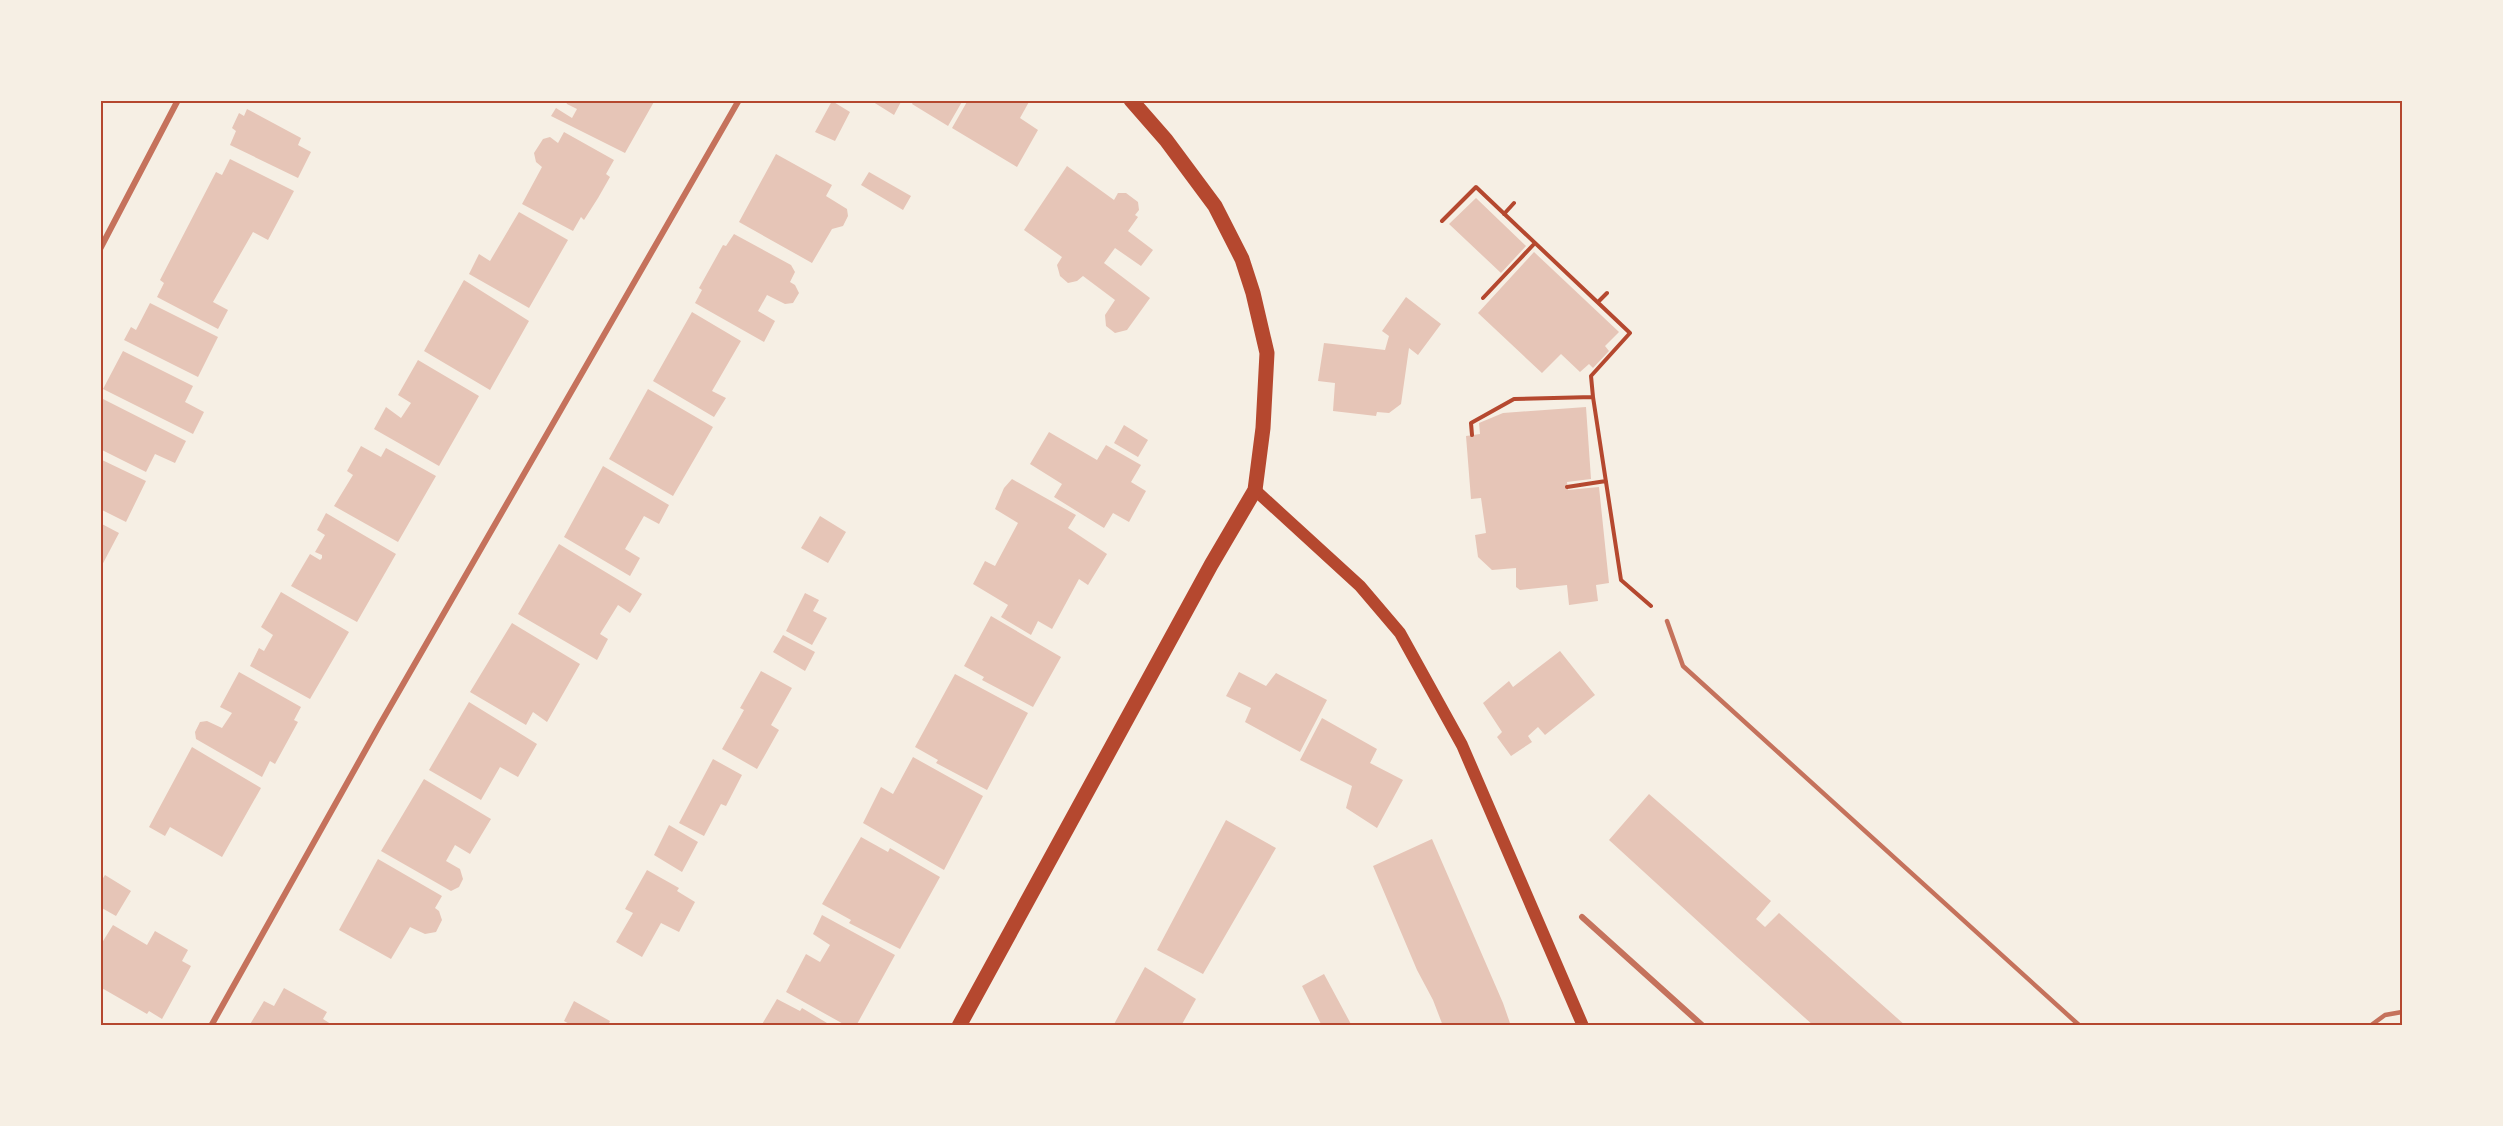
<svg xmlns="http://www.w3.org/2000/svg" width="2503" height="1126" font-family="Montserrat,sans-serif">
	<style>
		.building { fill: #e6c5b7 }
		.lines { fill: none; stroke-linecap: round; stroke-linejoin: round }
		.path { stroke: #b5482f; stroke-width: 4 }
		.service { stroke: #c5725c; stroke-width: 4.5 }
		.minor { stroke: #c5725c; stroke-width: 6 }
		.secondary { stroke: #b5482f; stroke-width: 12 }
		.primary { stroke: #b5482f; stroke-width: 15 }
		.neatline { fill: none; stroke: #b5482f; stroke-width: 2 }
	</style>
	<rect width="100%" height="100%" fill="#f6efe4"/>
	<path class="building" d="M565,100H655L625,153L551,116L556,108L572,118L577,109L567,104Z
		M870,100H902L894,115Z
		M914,100H963L948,126L912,104Z
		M968,100L980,102L1030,100L1020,118L1038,130L1017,167L952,128Z
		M832,101L850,112L835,141L815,132Z
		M247,109L301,138L298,145L311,152L298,178L230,145L236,131L232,128L239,113L244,116Z
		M564,132L614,160L606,174L610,177L598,198L584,220L581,217L573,231L522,204L542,167L536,162L534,153L543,139L550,137L558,143Z
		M776,154L832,185L826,196L847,209L848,216L843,226L832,229L812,263L739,222Z
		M230,159L294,191L268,240L253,232L213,302L228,310L218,329L157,297L164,283L160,280L216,172L222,175Z
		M1067,166L1114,200L1118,193H1126L1138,202L1139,210L1135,215L1138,217L1128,231L1153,250L1141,266L1115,248L1104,263L1150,298L1127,330L1115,333L1106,326L1105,315L1115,300L1083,276L1077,281L1068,283L1060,276L1057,265L1062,257L1024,230Z
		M869,172L911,196L903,210L861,185Z
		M1476,198L1526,246L1501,273L1449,224Z
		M519,212L568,240L529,308L469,274L479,254L490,261Z
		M734,234L791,265L795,272L790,282L795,285L799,293L793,303L785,304L767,295L758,311L775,321L764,342L695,303L702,290L699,288L723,245L726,246Z
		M1534,252L1619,332L1605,346L1609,351L1593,368L1589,364L1580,372L1561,354L1542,373L1478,313Z
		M464,280L529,321L490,390L424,351Z
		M1406,297L1441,324L1418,355L1409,348L1401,404L1389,413L1377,412L1376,416L1333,411L1335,383L1318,381L1324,343L1385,350L1389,336L1382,331Z
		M150,303L218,337L198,377L124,340L131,327L136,330Z
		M692,312L741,341L712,391L726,398L714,417L653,381Z
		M123,351L193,386L185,402L204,412L193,434L103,389Z
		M418,360L479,396L439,466L374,429L386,407L401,418L411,403L398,395Z
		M648,389L713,427L673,496L609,459Z
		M103,399L186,441L175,463L155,454L146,472L100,449V405Z
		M1586,407L1591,479L1567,482L1568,490L1599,487L1609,583L1596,585L1598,601L1569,605L1567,585L1520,590L1516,587V568L1492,570L1478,557L1475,535L1486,533L1481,498L1471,499L1466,436L1480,434L1479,423L1503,413Z
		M1124,425L1148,440L1138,457L1114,443Z
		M1049,432L1097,460L1106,445L1141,465L1131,482L1146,491L1129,522L1113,513L1104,528L1054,497L1062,484L1030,464Z
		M361,446L381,457L386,448L436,476L398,542L334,506L353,475L347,471Z
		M100,459L146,481L126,522L100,509Z
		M603,466L669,505L659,524L644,516L625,549L640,558L630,576L564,537Z
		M1012,479L1076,515L1068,528L1107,554L1088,585L1079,579L1052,629L1038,621L1031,635L1001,617L1008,605L973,584L985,561L995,566L1018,523L995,509L1004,488Z
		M326,513L396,554L357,622L291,586L310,554L320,560L322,558V555L315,552L325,535L317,530Z
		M820,516L846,532L828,563L801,548Z
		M100,523L119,533L100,569Z
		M559,544L642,594L630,613L618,605L600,634L608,639L597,660L518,614Z
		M281,592L349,632L310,699L250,666L259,648L264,651L273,635L261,627Z
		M805,593L819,600L813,611L827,618L812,645L786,631Z
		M991,616L1061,657L1033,707L982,680L984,677L964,666Z
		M512,623L580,664L547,722L533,712L526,725L470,692Z
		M783,635L815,652L805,671L773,652Z
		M1560,651L1595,695L1545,735L1538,727L1528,736L1532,742L1511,756L1497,737L1502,732L1483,703L1509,681L1513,687Z
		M761,671L792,688L771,725L779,730L757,769L722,749L744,710L740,708Z
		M239,672L301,707L294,720L298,722L275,764L270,761L262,777L196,739L195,732L200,722L207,721L222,728L232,713L220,707Z
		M1239,672L1266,686L1276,673L1327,700L1300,752L1245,722L1251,708L1226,696Z
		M955,674L1028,713L987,790L936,763L938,760L915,747Z
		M469,702L537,744L518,777L500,767L481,800L429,770Z
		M1322,718L1377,749L1370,763L1403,780L1377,828L1346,808L1352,786L1300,760Z
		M192,747L261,788L222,857L170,827L165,836L149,827Z
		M913,757L983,796L944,870L863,823L881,787L893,794Z
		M713,759L742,775L726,806L721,804L704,836L679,823Z
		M424,779L491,819L470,854L455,845L446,861L460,869L463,879L459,887L451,891L381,851Z
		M1649,794L1771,901L1756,919L1765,927L1779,913L1906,1026H1814L1737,957L1609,840Z
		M1226,820L1276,848L1203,974L1157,950Z
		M669,825L698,842L682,872L654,855Z
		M861,837L888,852L890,848L940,877L900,949L849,923L851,920L822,904Z
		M1432,839L1503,1003L1511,1026H1443L1433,1000L1417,970L1373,866Z
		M378,859L442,896L435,908L439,911L442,920L436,932L425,934L410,927L391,959L339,930Z
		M647,870L679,888L677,891L695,902L679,932L661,923L642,957L616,942L633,913L625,909Z
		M105,875L131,891L116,916L100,907V883Z
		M822,915L895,955L856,1026H847L786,992L806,954L820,962L830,945L813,934Z
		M113,925L147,945L155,931L188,950L182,961L191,966L162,1019L149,1011L147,1014L100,987V946Z
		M1145,967L1196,999L1181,1026H1113Z
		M1324,974L1352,1026H1322L1302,986Z
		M284,988L327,1012L323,1019L334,1026H249L264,1001L274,1006Z
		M777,999L800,1011L802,1008L832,1026H761Z
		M574,1001L610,1021L608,1026H573L564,1021Z"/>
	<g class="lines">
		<path class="path" d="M1504,214L1514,203
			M1442,221L1476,187L1630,333L1591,376L1593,397
			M1483,298L1535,243
			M1598,302L1607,293
			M1472,435L1471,423L1514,399L1593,397L1621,580L1651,606
			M1567,487L1606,481"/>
		<path class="service" d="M1667,621L1683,666L2080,1026
			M2370,1026L2385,1015L2402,1012"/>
		<path class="minor" d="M100,249L178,100
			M1582,917L1703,1026
			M211,1026L379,726L739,100"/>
		<path class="secondary" d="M1255,490L1360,586L1400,633L1462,745L1583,1026"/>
		<path class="primary" d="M959,1026L1211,565L1255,490L1263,428L1267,353L1253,293L1242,259L1215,206L1166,140L1131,100"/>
	</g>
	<rect width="2503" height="1126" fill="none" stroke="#f6efe4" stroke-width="204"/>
	<rect x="102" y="102" width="2299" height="922" class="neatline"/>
</svg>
